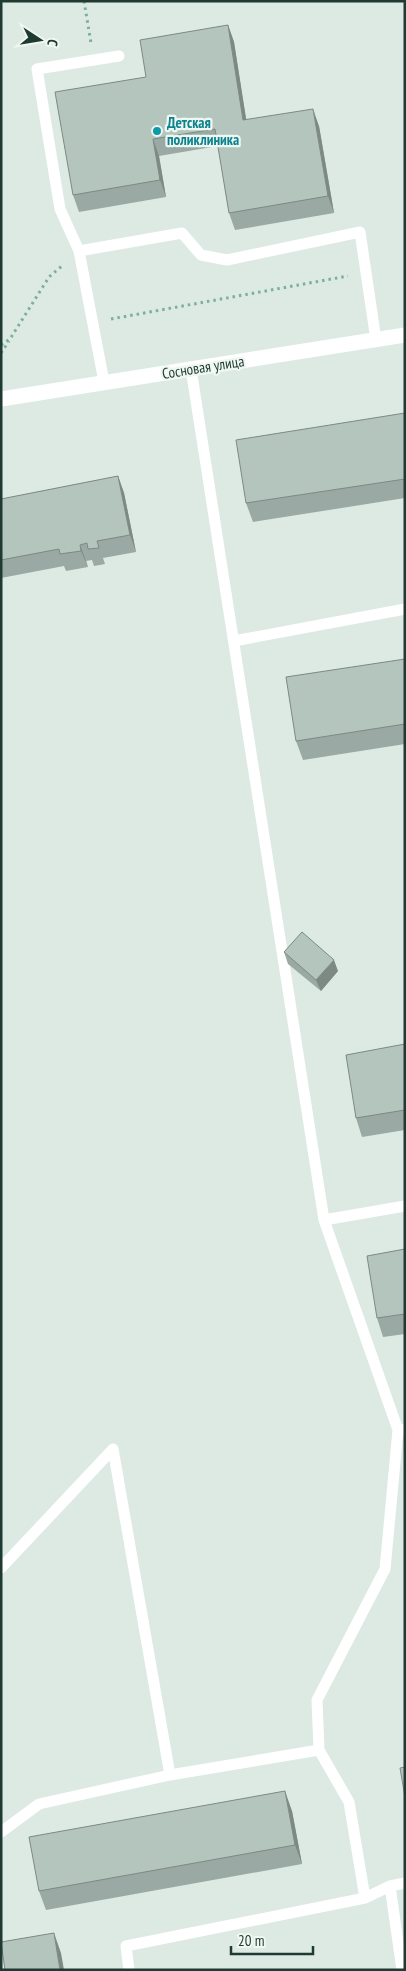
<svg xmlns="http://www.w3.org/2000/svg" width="406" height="1971" font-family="'PT Sans Narrow',sans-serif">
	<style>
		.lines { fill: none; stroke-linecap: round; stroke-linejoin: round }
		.path { stroke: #7caf9f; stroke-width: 3; stroke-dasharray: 2.5 4; stroke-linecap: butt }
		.lane { stroke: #fff; stroke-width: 11 }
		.street { stroke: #fff; stroke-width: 15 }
		.wall { fill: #9aa9a3 }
		.shaded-wall { fill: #7d8a84 }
		.building { fill: #b3c5bd; stroke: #7d8a84 }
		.culture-dot { fill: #0f9aa8; stroke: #eef7f2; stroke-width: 2 }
		.labels { text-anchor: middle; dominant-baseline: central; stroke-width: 4.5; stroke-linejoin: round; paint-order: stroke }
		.culture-label { font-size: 15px; font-weight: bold; fill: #0d838f; stroke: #eef7f2; text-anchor: start }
		.street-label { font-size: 15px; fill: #1f3a32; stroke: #eef7f2 }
	</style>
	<rect width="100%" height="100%" fill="#ddeae4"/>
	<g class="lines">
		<path class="path" d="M84,1L91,43
			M111,319L348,276
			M1,345L10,339L49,277L63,265
			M1,353L9,341"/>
		<path class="lane" d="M79,251L182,233L201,255L227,260L360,232L376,340
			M191,369L324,1220L398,1430L405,1429
			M104,382L79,251L60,209L37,69L119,56
			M234,641L405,609
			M324,1220L405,1206
			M1,1568L113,1449L170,1775
			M319,1750L317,1700L385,1569L398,1430
			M1,1832L39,1804L170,1775L319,1750L349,1802L365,1898L126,1946L129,1970
			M390,1886L405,1883
			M365,1898L390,1886L402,1970"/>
		<path class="street" d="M1,399L405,335"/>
	</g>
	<path class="wall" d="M228,25L234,42L246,120L319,126L334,213L235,230L229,213L218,146L159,156L166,197L79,212L73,195L146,77Z
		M405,413V498L253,522L246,503Z
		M118,476L124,493L136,552L103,558L105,564L94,566L92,560L86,561L88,567L66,571L64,566L1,578V499Z
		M405,659V744L303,760L296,741Z
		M284,952L338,971L321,991L288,964Z
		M405,1044V1130L362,1137L356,1118Z
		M405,1249V1334L383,1337L377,1318Z
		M292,1811L302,1864L46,1910L39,1891Z"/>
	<path class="shaded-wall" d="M228,25L234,42L249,137L243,120Z
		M313,109L319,126L334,213L328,196Z
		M153,139L159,156L166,197L160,180Z
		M118,476L124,493L136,552L130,535Z
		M80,545L86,561L88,567L81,551Z
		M334,960L338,971L321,991L316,980Z
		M285,1791L292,1811L302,1864L295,1845Z
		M54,1933L61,1953L64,1970H60Z"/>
	<path class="building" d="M228,25L243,120L313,109L328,196L229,213L215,129L153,139L160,180L73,195L55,92L146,77L140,40Z
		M405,413V479L246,503L236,440Z
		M118,476L130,535L97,541L99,548L88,549L87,543L80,545L81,551L60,554L59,549L1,560V499Z
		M405,659V724L296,741L286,677Z
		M302,932L334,960L316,980L284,952Z
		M405,1044V1110L356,1118L346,1055Z
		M405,1249V1314L377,1318L367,1256Z
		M405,1767V1797L400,1768Z
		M285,1791L295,1845L39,1891L29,1837Z
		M54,1933L60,1970H5L1,1942Z"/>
	<circle class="culture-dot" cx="157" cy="131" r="5"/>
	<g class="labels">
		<g class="culture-label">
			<text x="167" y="122">Детская<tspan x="167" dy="17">поликлиника</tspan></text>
		</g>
		<g class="street-label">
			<text transform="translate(203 367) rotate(-9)">Сосновая улица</text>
		</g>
	</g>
	<rect width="406" height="1971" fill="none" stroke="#1f3a32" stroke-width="5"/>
	<g transform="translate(40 40) rotate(102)" stroke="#eef7f2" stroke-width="4" paint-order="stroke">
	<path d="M0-4L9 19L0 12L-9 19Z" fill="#1f3a32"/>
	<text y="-8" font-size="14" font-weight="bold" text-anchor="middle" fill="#1f3a32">С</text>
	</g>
	<path d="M231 1946v8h82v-8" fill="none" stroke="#1f3a32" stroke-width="2.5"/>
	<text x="238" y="1946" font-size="15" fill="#1f3a32" stroke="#eef7f2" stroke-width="4" paint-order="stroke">20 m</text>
</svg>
